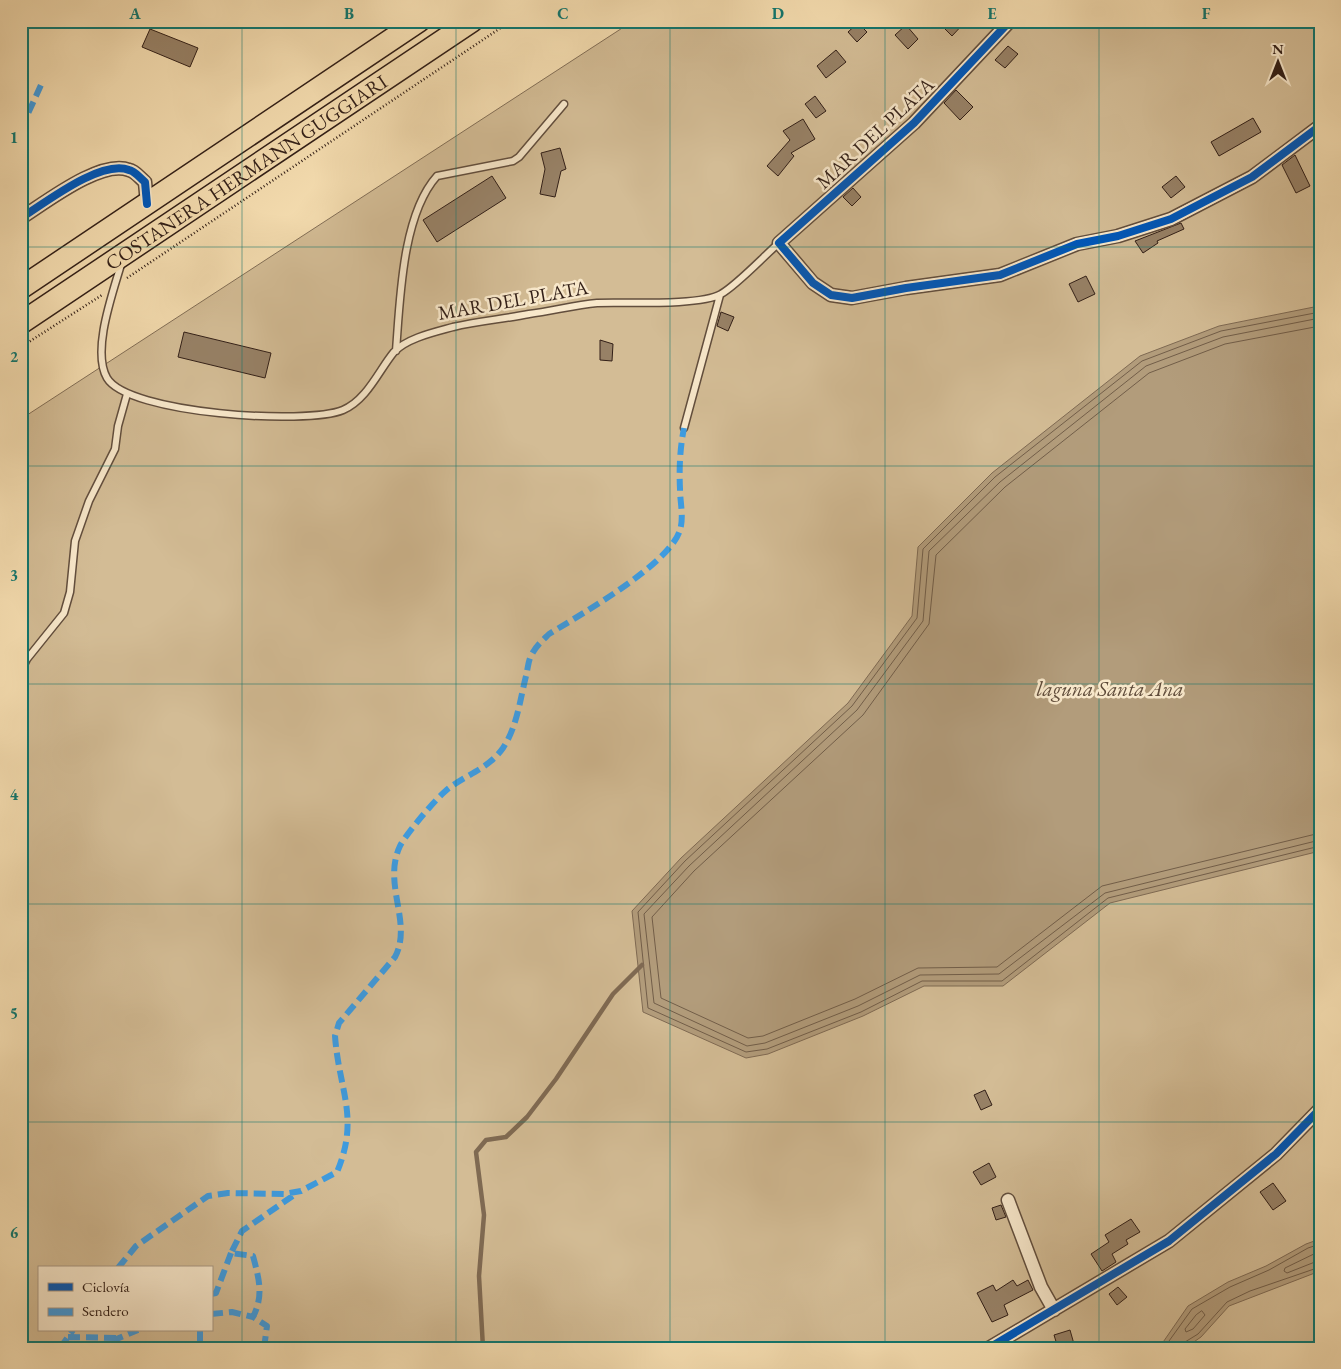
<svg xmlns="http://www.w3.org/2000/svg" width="1341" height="1369" font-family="'EB Garamond',serif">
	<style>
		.green { fill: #d3bc95; stroke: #826e56; fill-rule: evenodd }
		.water { fill: #b29c7b; stroke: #7f6a53 }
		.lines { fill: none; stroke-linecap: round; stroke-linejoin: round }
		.shore { stroke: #725e49; stroke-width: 1 }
		.stream { stroke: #7f6a53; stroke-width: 4.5 }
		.building { fill: #978166; stroke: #321f17 }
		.service-casing { stroke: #624e3d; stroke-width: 9 }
		.minor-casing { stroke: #624e3d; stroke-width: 15 }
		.trunk-casing { stroke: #321f17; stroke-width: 24 }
		.path { stroke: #321f17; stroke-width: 2.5; stroke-dasharray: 1 2.5; stroke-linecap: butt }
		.service { stroke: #f8e8cb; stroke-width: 6 }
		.minor { stroke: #f8e8cb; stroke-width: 12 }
		.trunk { stroke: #f4dcaf; stroke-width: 21 }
		.quiet { stroke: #3e9bdf; stroke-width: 6; stroke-dasharray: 12 6; stroke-linecap: butt }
		.cycleway-casing { stroke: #f8e8cb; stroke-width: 11 }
		.cycleway { stroke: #0057b8; stroke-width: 8 }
		.grid { fill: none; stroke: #0f766e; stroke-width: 1; stroke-opacity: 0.55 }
		.labels { text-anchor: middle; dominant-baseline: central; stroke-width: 5; stroke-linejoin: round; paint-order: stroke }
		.street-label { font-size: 20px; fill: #321f17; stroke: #f8e8cb }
		.water-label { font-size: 21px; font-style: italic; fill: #5f4b3a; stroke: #f8e8cb }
		.neatline { fill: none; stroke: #0f766e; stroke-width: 2 }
		.grid-label { font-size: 16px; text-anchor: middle; font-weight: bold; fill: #0f766e }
	</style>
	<rect width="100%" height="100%" fill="#f4dcaf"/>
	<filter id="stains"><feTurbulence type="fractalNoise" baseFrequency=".004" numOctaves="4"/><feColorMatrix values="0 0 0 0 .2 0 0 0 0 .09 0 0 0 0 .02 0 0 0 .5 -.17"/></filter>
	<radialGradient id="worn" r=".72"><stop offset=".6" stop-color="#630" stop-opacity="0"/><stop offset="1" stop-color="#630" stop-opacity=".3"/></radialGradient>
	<path class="green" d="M633,21H1320V1348H21V419ZM39,1268H211V1330H39Z"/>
	<path class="water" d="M1314,307H1320V851L1110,903L1003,986H924L863,1016L768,1054L746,1058L643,1012L632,911L681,858L848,703L912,616L918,547L992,473L1140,356L1219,326Z
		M1320,1239V1271L1229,1306L1201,1337L1185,1348H1159L1188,1306L1228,1282L1266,1266L1306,1244Z"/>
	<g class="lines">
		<path class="shore" d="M1320,312L1221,331L1142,361L995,477L923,549L917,618L852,706L685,861L638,912L648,1008L746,1052L767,1049L861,1012L922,981H1002L1108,898L1320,846
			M1320,318L1223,337L1146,366L1000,482L929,551L923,621L857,710L689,866L644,914L654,1003L747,1046L765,1043L858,1006L920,975L999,974L1105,893L1320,840
			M1320,326L1225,344L1149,373L1005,487L936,555L929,624L863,715L694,871L652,917L661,998L748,1038L763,1036L855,999L918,968L997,967L1102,886L1320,833
			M1320,1251L1285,1268L1284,1271L1287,1273L1320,1260
			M1202,1311L1205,1315L1193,1329L1186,1332L1185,1329L1196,1315Z
			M1164,1348L1192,1309L1230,1287L1269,1270L1308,1248L1320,1244
			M1183,1348L1185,1342L1198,1334L1227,1302L1250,1291L1320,1267"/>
		<path class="stream" d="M483,1348L479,1276L484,1215L476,1152L486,1140L506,1137L527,1117L556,1079L613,994L642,965"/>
	</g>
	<path class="building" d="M937,21H966L952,36Z
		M858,23L867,32L857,42L848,32Z
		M906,25L918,39L908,49L895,35Z
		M150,29L198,48L190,67L142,47Z
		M1008,46L1018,54L1005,68L995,60Z
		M836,50L846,62L826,78L817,66Z
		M956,90L973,107L960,120L944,103Z
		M815,96L826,111L816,118L805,104Z
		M1253,118L1261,132L1219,156L1211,142Z
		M803,119L815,139L791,153L794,156L778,176L767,166L790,140L783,131Z
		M560,148L566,169L561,171L555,197L540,194L545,169L541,153Z
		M1295,155L1310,186L1296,193L1282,165Z
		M492,176L506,198L437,242L423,220Z
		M1176,176L1185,187L1171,198L1162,187Z
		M853,188L861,197L852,206L843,197Z
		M1181,223L1184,229L1157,241L1158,243L1143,253L1135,241Z
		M1086,276L1095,294L1078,302L1069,284Z
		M721,312L734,317L728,331L717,326Z
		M184,332L271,353L265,378L178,357Z
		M600,340L613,344L612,361L600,360Z
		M985,1090L992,1105L981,1110L974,1095Z
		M989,1163L996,1177L981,1185L973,1172Z
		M1273,1183L1286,1201L1273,1210L1260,1192Z
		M1001,1205L1006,1217L996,1220L992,1208Z
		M1131,1219L1140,1232L1126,1240L1128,1244L1112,1254L1116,1262L1102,1271L1091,1254L1109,1242L1105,1235Z
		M1013,1280L1017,1286L1028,1280L1033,1290L1004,1305L1008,1315L992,1322L977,1293L993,1285L996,1291Z
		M1118,1287L1127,1297L1117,1305L1109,1294Z
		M1070,1330L1074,1344L1058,1348L1054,1335Z"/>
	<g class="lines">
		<defs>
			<path id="service" d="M122,261C114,290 91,350 107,378C128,414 307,425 343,410C367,400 379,370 394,352C407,338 435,332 453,327C478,321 504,319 529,314C552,311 575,305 597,303C624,302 701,306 721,294C737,285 763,257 779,243
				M396,351C400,300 402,215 437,176L513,161L519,157L564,104
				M684,428L720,295
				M21,671L27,659L64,613L70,592L75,541L89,501L115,449L118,426L127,394"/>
			<path id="minor" d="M1010,21L914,123L779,243L813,283L831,295L852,298L906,288L1000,275L1077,244L1118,236L1171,219L1252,177L1320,126
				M21,218C45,203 101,159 129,170C135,171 140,178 145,182L147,204
				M1008,1200L1041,1287L1054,1310
				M989,1348L1169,1241L1276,1154L1320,1109"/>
			<g id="trunk">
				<path d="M21,288L419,21"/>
				<path id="s1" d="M21,323L472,21"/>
			</g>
		</defs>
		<use href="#service" class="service-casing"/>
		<use href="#minor" class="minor-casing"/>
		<use href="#trunk" class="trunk-casing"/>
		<path class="path" d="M127,278L511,21
			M21,347L102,295"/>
		<use href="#service" class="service"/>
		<use href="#minor" class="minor"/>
		<use href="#trunk" class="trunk"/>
		<path class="quiet" d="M21,129L41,85
			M118,1268L136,1246L208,1196L228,1193L284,1194L301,1191L337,1172C360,1117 339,1091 335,1036L339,1023L395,957C413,923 382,884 400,846C406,834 437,797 449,788C468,774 489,768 503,748C517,727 520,700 526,676C528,669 528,660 532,654C536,646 543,640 549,634C580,615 670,564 680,530C684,517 680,502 680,489C679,468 680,448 684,428
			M211,1294L216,1293L231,1253
			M211,1314L232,1312L253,1317
			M200,1330V1346L209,1348
			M68,1337L119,1338
			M60,1348L73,1330
			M95,1348L138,1330
			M264,1348L267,1326L253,1317C264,1295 259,1279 253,1256L231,1253L242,1231L294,1195"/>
		<defs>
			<path id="cycleway" d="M1010,21L914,123L779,243L813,283L831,295L852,298L906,288L1000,275L1077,244L1118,236L1171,219L1252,177L1320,126
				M21,218C45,203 101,159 129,170C135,171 140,178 145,182L147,204
				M989,1348L1169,1241L1276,1154L1320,1109"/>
		</defs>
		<use href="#cycleway" class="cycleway-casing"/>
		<use href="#cycleway" class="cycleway"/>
	</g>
	<path class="grid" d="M242,21V1348M456,21V1348M670,21V1348M885,21V1348M1099,21V1348M21,247H1320M21,466H1320M21,684H1320M21,904H1320M21,1122H1320"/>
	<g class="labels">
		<g class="street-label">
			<text transform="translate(875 133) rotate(-43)">MAR DEL PLATA</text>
			<text stroke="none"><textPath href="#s1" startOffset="271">COSTANERA HERMANN GUGGIARI</textPath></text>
			<text transform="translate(513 300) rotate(-10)">MAR DEL PLATA</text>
		</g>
		<g class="water-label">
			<text x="1110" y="688">laguna Santa Ana</text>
		</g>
	</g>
	<rect width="1341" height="1369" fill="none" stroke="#f4dcaf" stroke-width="55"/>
	<rect x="38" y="1266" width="175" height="65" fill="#f8e8cb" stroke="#a99883"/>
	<rect x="48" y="1283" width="25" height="8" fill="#0057b8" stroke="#a99883"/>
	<text x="82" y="1292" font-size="15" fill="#321f17">Ciclovía</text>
	<rect x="48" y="1308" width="25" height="8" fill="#3e9bdf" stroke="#a99883"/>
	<text x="82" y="1316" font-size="15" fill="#321f17">Sendero</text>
	<g transform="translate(1278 62)" stroke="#f8e8cb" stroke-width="4" paint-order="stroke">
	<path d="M0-4L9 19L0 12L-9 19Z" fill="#321f17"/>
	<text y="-8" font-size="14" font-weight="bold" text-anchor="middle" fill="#321f17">N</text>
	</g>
	<rect x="28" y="28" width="1286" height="1314" class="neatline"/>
	<g class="grid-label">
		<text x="135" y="19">A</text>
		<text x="349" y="19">B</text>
		<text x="563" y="19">C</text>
		<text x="778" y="19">D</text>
		<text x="992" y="19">E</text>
		<text x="1206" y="19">F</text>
		<text x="14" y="143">1</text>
		<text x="14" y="362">2</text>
		<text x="14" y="581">3</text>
		<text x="14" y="800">4</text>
		<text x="14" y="1019">5</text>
		<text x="14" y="1238">6</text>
	</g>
	<rect width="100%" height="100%" filter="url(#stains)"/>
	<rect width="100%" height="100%" fill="url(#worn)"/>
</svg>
